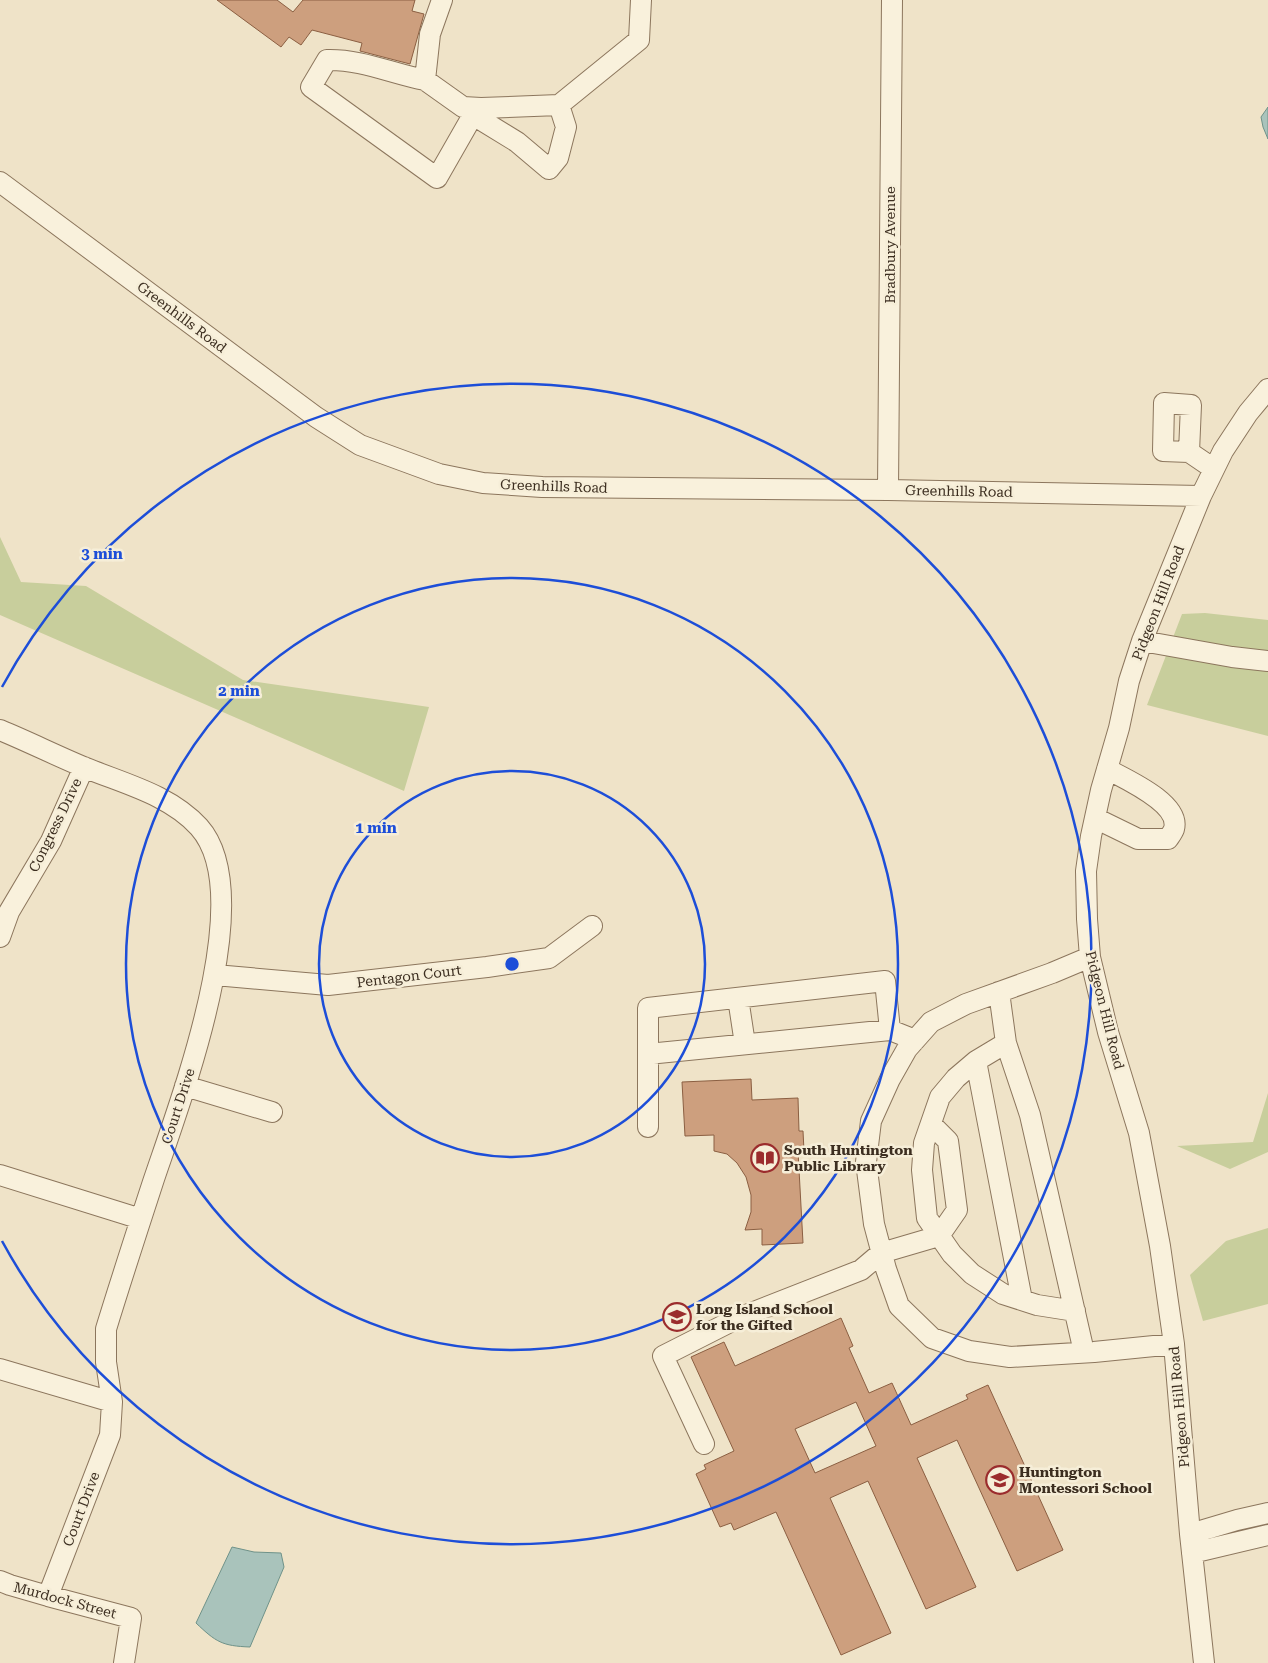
<svg xmlns="http://www.w3.org/2000/svg" width="1268" height="1663" font-family="'Roboto Serif',serif">
	<style>
		.green { fill: #c8ce9c }
		.water { fill: #a9c3bb; stroke: #6f9289 }
		.building { fill: #cd9f7e; stroke: #8b5f42; fill-rule: evenodd }
		.lines { fill: none; stroke-linecap: round; stroke-linejoin: round }
		.minor-casing { stroke: #8c765d; stroke-width: 22 }
		.minor { stroke: #f9f1dc; stroke-width: 20 }
		.ring { fill: none; stroke: #1d4ed8; stroke-width: 2.5 }
		.labels { text-anchor: middle; dominant-baseline: central; stroke-width: 5; stroke-linejoin: round; paint-order: stroke }
		.street-label { font-size: 14px; fill: #3c2e20; stroke: #f6eed8 }
		.poi-label { font-size: 14px; font-weight: bold; fill: #3c2e20; stroke: #f6eed8; text-anchor: start }
		.centre { fill: #1d4ed8; stroke: #f6eed8; stroke-width: 2.5 }
		.ring-label { font-size: 15px; text-anchor: middle; font-weight: bold; fill: #1d4ed8; stroke: #f6eed8; stroke-width: 5; stroke-linejoin: round; paint-order: stroke }
	</style>
	<rect width="100%" height="100%" fill="#efe3c8"/>
	<path class="green" d="M0,537L21,582L86,586L243,680L429,707L404,791L0,615Z
		M1205,613L1268,620V736L1147,705L1182,614Z
		M1268,1093V1152L1230,1169L1177,1146L1253,1142Z
		M1268,1228V1304L1203,1321L1190,1275L1226,1241Z"/>
	<path class="water" d="M1268,107V139L1263,127L1261,117Z
		M232,1547L254,1552L281,1553L284,1567L250,1647C222,1646 216,1642 196,1623Z"/>
	<path class="building" d="M217,0H277L293,12L303,0H415L412,11L424,14L410,64L360,51L362,43L312,30L301,45L289,37L281,47Z
		M751,1079L752,1100L798,1098L799,1131H803L804,1151H798L803,1243L762,1245V1229L745,1230L751,1212V1195L746,1177L737,1163L727,1154L714,1151V1135L685,1136L682,1082Z
		M841,1318L853,1346L849,1348L869,1393L892,1383L911,1425L968,1399L966,1395L988,1385L1063,1550L1017,1571L957,1440L917,1458L976,1587L926,1609L868,1481L830,1498L891,1633L841,1655L776,1512L734,1530L731,1523L720,1527L696,1474L706,1469L704,1465L734,1451L691,1357L724,1342L735,1366ZM856,1402L876,1446L815,1473L795,1429Z"/>
	<g class="lines">
		<defs>
			<path id="minor" d="M442,0L430,34L425,80C393,74 361,59 327,60L311,87L437,178L473,115L517,142L549,169L558,158L566,127L559,105
				M425,80L463,107L481,108L559,105L639,40L641,0
				M0,182L316,417L360,445L439,474L483,483L542,487L888,490L1201,496
				M1189,452L1191,405L1164,403L1163,451L1189,452L1214,469
				M888,490L892,0
				M1142,641L1232,657L1268,661
				M0,730C29,742 57,756 86,768C125,784 170,795 199,827C260,895 179,1104 153,1182C137,1231 121,1280 106,1329V1362L112,1402L110,1435L48,1596
				M1095,818L1138,839H1168C1170,836 1173,832 1174,829C1181,803 1125,779 1107,769
				M0,937L9,912L51,841L84,767
				M1090,957L1052,973L966,1004L931,1022L907,1049L890,1079L871,1121L866,1162L874,1224L886,1269L899,1306L932,1338L969,1351L1010,1357L1094,1352L1174,1344
				M215,975L328,985L487,967L549,958L592,926
				M999,992L1006,1043L1030,1115L1084,1352
				M738,998L745,1044
				M1006,1043L976,1061L956,1078L940,1097L924,1143L922,1170L927,1218L952,1254L972,1274L1003,1294L1037,1305L1075,1311
				M648,1054L890,1030
				M976,1061L1022,1300
				M185,1086L272,1112
				M648,1127V1008L885,981L890,1030L915,1040
				M0,1175L141,1219
				M0,1369L112,1402
				M704,1444L663,1356L736,1319L861,1270L881,1253L939,1236L957,1210L948,1141L931,1124
				M1190,1534L1237,1520L1268,1513
				M1192,1553L1268,1535
				M0,1581L10,1585L48,1596L131,1618L124,1663
				M1204,1663L1190,1534L1174,1344L1160,1246L1139,1133L1108,1032L1090,957L1087,919L1086,871L1091,836L1101,790L1119,728L1129,681L1142,641L1201,496L1223,451L1248,413L1268,389"/>
		</defs>
		<use href="#minor" class="minor-casing"/>
		<use href="#minor" class="minor"/>
	</g>
	<g class="ring">
		<circle cx="512" cy="964" r="193"/>
		<circle cx="512" cy="964" r="386"/>
		<path d="M2 687A580 580 0 1 1 2 1241"/>
	</g>
	<defs>
		<symbol id="library-ring" viewBox="-11 -11 22 22"><circle r="9.5" fill="#f6eed8" stroke="#9b2c2d" stroke-width="1.5"/><path d="M-6-4Q-3-5.5-.7-3.5V5Q-3 3-6 4ZM6-4Q3-5.5 .7-3.5V5Q3 3 6 4Z" fill="#9b2c2d"/></symbol>
		<symbol id="school-ring" viewBox="-11 -11 22 22"><circle r="9.5" fill="#f6eed8" stroke="#9b2c2d" stroke-width="1.5"/><path d="M0-5L7-2L0 1L-7-2ZM-4 1L0 2.5L4 1V4Q0 6-4 4Z" fill="#9b2c2d"/></symbol>
	</defs>
	<g fill-rule="evenodd">
		<use href="#library-ring" x="749" y="1142" width="32" height="32"/>
		<use href="#school-ring" x="661" y="1301" width="32" height="32"/>
		<use href="#school-ring" x="984" y="1464" width="32" height="32"/>
	</g>
	<g class="labels">
		<g class="street-label">
			<text transform="translate(890 245) rotate(-90)">Bradbury Avenue</text>
			<text transform="translate(182 317) rotate(37)">Greenhills Road</text>
			<text transform="translate(554 486) rotate(2)">Greenhills Road</text>
			<text transform="translate(959 491) rotate(1)">Greenhills Road</text>
			<text transform="translate(1158 603) rotate(-69)">Pidgeon Hill Road</text>
			<text transform="translate(55 825) rotate(-64)">Congress Drive</text>
			<text transform="translate(409 976) rotate(-7)">Pentagon Court</text>
			<text transform="translate(1105 1010) rotate(76)">Pidgeon Hill Road</text>
			<text transform="translate(178 1106) rotate(-72)">Court Drive</text>
			<text transform="translate(1179 1407) rotate(-95)">Pidgeon Hill Road</text>
			<text transform="translate(81 1509) rotate(-69)">Court Drive</text>
			<text transform="translate(65 1600) rotate(15)">Murdock Street</text>
		</g>
		<g class="poi-label">
			<text x="784" y="1150">South Huntington<tspan x="784" dy="16">Public Library</tspan></text>
			<text x="696" y="1309">Long Island School<tspan x="696" dy="16">for the Gifted</tspan></text>
			<text x="1019" y="1472">Huntington<tspan x="1019" dy="16">Montessori School</tspan></text>
		</g>
	</g>
	<circle cx="512" cy="964" r="8" class="centre"/>
	<g class="ring-label">
		<text x="102" y="559">3 min</text>
		<text x="239" y="696">2 min</text>
		<text x="376" y="833">1 min</text>
	</g>
</svg>
